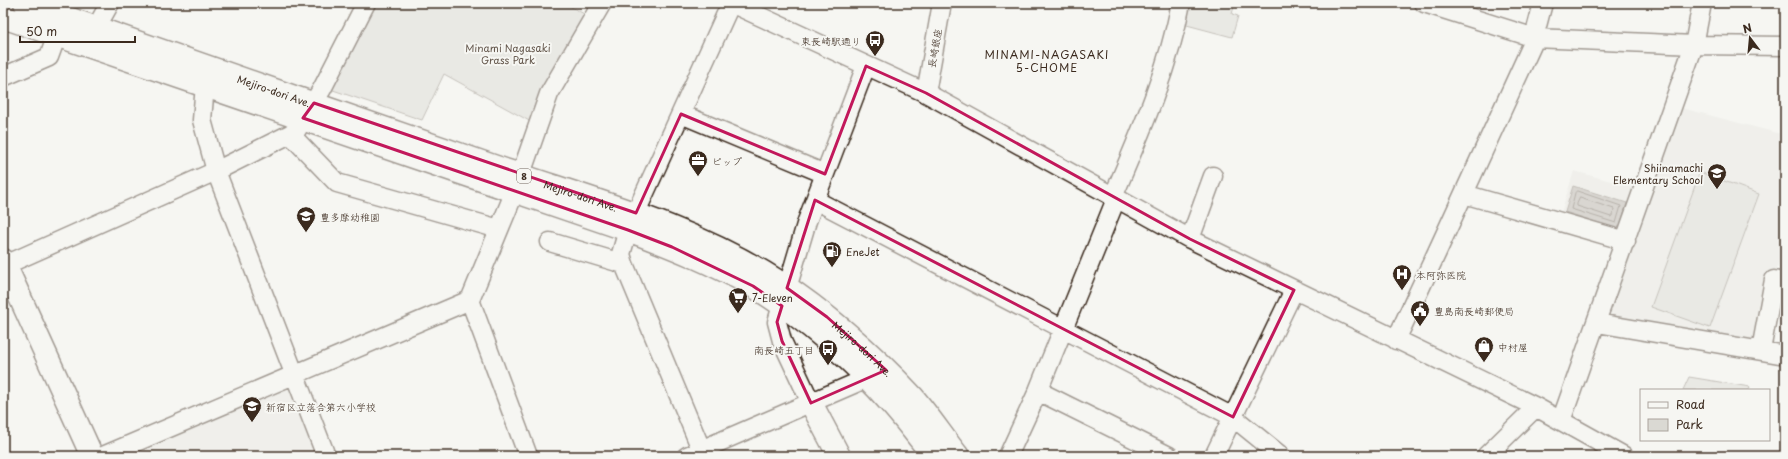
<svg xmlns="http://www.w3.org/2000/svg" width="1788" height="459" font-family="'Playpen Sans','Klee One',sans-serif">
	<style>
		.built { fill: #e8e7e2 }
		.green { fill: #dad9d3; stroke: #8a8278 }
		.water { fill: #b6b0a9; stroke: #857a71 }
		.lines { fill: none; stroke-linecap: round; stroke-linejoin: round }
		.shore { stroke: #6c6056; stroke-width: 1 }
		.street-casing { stroke: #3b2a1e; stroke-width: 21 }
		.secondary-casing { stroke: #3b2a1e; stroke-width: 25 }
		.primary-casing { stroke: #3b2a1e; stroke-width: 25 }
		.street { stroke: #f6f6f2; stroke-width: 18 }
		.secondary { stroke: #f6f6f2; stroke-width: 22 }
		.primary { stroke: #f6f6f2; stroke-width: 22 }
		.marked { fill: none; stroke: #c2185b; stroke-width: 3; stroke-linejoin: round }
		.labels { text-anchor: middle; dominant-baseline: central; stroke-width: 4; stroke-linejoin: round; paint-order: stroke }
		.shield { fill: #f6f6f2; stroke: #73675e; stroke-width: 1 }
		.shield-label { font-size: 9px; font-weight: bold; fill: #3b2a1e }
		.poi-label { font-size: 10px; fill: #3b2a1e; stroke: #f6f6f2; text-anchor: start }
		.park-label { font-size: 10px; fill: #63564b; stroke: #f6f6f2 }
		.street-label { font-size: 10px; fill: #3b2a1e; stroke: #f6f6f2 }
		.neighbourhood-label { font-size: 11px; letter-spacing: 1px; fill: #3b2a1e; stroke: #f6f6f2 }
	</style>
	<rect width="100%" height="100%" fill="#f6f6f2"/>
	<filter id="ink" filterUnits="userSpaceOnUse"><feTurbulence type="fractalNoise" baseFrequency=".025" numOctaves="2"/><feDisplacementMap in="SourceGraphic" scale="8" xChannelSelector="R" yChannelSelector="G"/><feConvolveMatrix kernelMatrix="1 2 1 2 8 2 1 2 1" color-interpolation-filters="sRGB"/></filter>
	<g filter="url(#ink)">
		<path class="built" d="M1678,107L1785,135V245L1775,274L1768,273L1755,344L1606,317Z
			M1574,171L1633,187L1636,194L1623,236L1560,216Z
			M285,388L291,390L316,456H122Z"/>
		<path class="green" d="M370,3H564L588,16L533,123L444,74L422,120L330,89Z
			M1187,3H1235L1232,14L1238,16L1232,37L1183,24Z
			M1700,172L1759,194L1710,328L1651,307Z
			M1689,377L1750,387L1749,390H1683Z"/>
		<path class="water" d="M1573,186L1627,203L1619,229L1565,212Z"/>
		<g class="lines">
			<path class="shore" d="M1577,191L1621,206L1616,223L1571,209L1575,193Z
				M1580,198L1614,209L1613,216L1611,217L1577,206V204Z"/>
			<defs>
				<path id="street" d="M731,3L926,93L1190,239L1536,407L1624,456
					M1424,3L1535,38L1694,45L1785,46
					M96,28L110,3
					M3,77L49,57L57,35
					M205,85L202,120L216,171L326,456
					M926,93L942,3
					M681,114L825,174
					M291,135L337,183L499,229
					M1464,194L1626,241
					M1113,197C1140,134 1168,71 1181,3
					M815,200L1233,417L1281,456
					M1190,239L1213,176
					M550,242L624,264
					M3,266L216,171L296,131L322,89L366,3
					M470,300L528,456
					M1597,323L1785,355
					M1396,340L1437,252L1532,45L1543,3
					M1761,350L1774,280L1785,282
					M1038,391L1169,456
					M811,403L782,341L777,322L807,221L866,66
					M1561,421L1694,45L1702,3
					M103,456L470,300L515,191L549,94L602,3
					M687,456L879,373
					M704,456L624,264L621,254L628,230L731,3
					M1008,456L1038,391L1116,199
					M1214,456L1294,290
					M1486,456L1536,407"/>
				<path id="secondary" d="M3,260L92,456
					M811,403L839,456"/>
				<g id="primary">
					<path id="s1" d="M25,3C182,59 339,112 496,167C592,200 690,225 776,280C827,313 872,353 913,397C929,416 943,437 958,456"/>
					<path d="M3,17L628,230C670,246 713,263 753,286C802,316 855,362 893,406C907,422 920,439 933,456"/>
				</g>
			</defs>
			<use href="#street" class="street-casing"/>
			<use href="#secondary" class="secondary-casing"/>
			<use href="#primary" class="primary-casing"/>
			<use href="#street" class="street"/>
			<use href="#secondary" class="secondary"/>
			<use href="#primary" class="primary"/>
		</g>
	</g>
	<path d="M0 0H1788V459H0ZM866,66L926,93L1190,239L1294,290L1233,417L815,200L787,288L827,317L886,370L811,403L782,341L777,322L782,306L753,286L672,247L628,230L303,118L314,103L636,213L681,114L825,174Z" fill="#f6f6f2" fill-opacity=".55" fill-rule="evenodd"/>
	<path class="marked" d="M866,66L926,93L1190,239L1294,290L1233,417L815,200L787,288L827,317L886,370L811,403L782,341L777,322L782,306L753,286L672,247L628,230L303,118L314,103L636,213L681,114L825,174Z"/>
	<defs>
		<symbol id="bus-pin" viewBox="-11 -11 22 30"><path d="M0 17L-7.5 6A9.5 9.5 0 1 1 7.5 6Z" fill="#3b2a1e" stroke="#f6f6f2"/><path d="M-5-6H5V4H4V6H2V4H-2V6H-4V4H-5ZM-3.5-4V0h7V-4ZM-3.5 1.2v1.5H-2V1.2ZM2 1.2v1.5H3.5V1.2Z" fill="#fff"/></symbol>
		<symbol id="office-pin" viewBox="-11 -11 22 30"><path d="M0 17L-7.5 6A9.5 9.5 0 1 1 7.5 6Z" fill="#3b2a1e" stroke="#f6f6f2"/><path d="M-6-3h4V-5.5h4V-3h4V5H-6ZM-1-4.5V-3h2v-1.5ZM-6 0V1H6V0Z" fill="#fff"/></symbol>
		<symbol id="school-pin" viewBox="-11 -11 22 30"><path d="M0 17L-7.5 6A9.5 9.5 0 1 1 7.5 6Z" fill="#3b2a1e" stroke="#f6f6f2"/><path d="M0-5L7-2L0 1L-7-2ZM-4 1L0 2.5L4 1V4Q0 6-4 4Z" fill="#fff"/></symbol>
		<symbol id="fuel-pin" viewBox="-11 -11 22 30"><path d="M0 17L-7.5 6A9.5 9.5 0 1 1 7.5 6Z" fill="#3b2a1e" stroke="#f6f6f2"/><path d="M-5.5-6h7V0h2V4h1.3V-2.5L3-4.5l.8-.8L6-3V5H2.5V1h-1V6h-7ZM-4.2-4.7v3.2H.2V-4.7Z" fill="#fff"/></symbol>
		<symbol id="hospital-pin" viewBox="-11 -11 22 30"><path d="M0 17L-7.5 6A9.5 9.5 0 1 1 7.5 6Z" fill="#3b2a1e" stroke="#f6f6f2"/><path d="M-5-5h3v3.5h4V-5h3V5h-3V1.5h-4V5h-3Z" fill="#fff"/></symbol>
		<symbol id="supermarket-pin" viewBox="-11 -11 22 30"><path d="M0 17L-7.5 6A9.5 9.5 0 1 1 7.5 6Z" fill="#3b2a1e" stroke="#f6f6f2"/><path d="M-6-5.5h2.5l.6 2H6L4.5 2H-2.5L-4.4-4H-6ZM-1.5 3.2a1.3 1.3 0 1 0 .1 0ZM3 3.2a1.3 1.3 0 1 0 .1 0Z" fill="#fff"/></symbol>
		<symbol id="civic-pin" viewBox="-11 -11 22 30"><path d="M0 17L-7.5 6A9.5 9.5 0 1 1 7.5 6Z" fill="#3b2a1e" stroke="#f6f6f2"/><path d="M-.6-6.5H3V-4.5H.6V-3L4-1V1h2V6H-6V1h2V-1L-.6-3ZM-1.2 2.5V6h2.4V2.5Z" fill="#fff"/></symbol>
		<symbol id="shop-pin" viewBox="-11 -11 22 30"><path d="M0 17L-7.5 6A9.5 9.5 0 1 1 7.5 6Z" fill="#3b2a1e" stroke="#f6f6f2"/><path d="M-5-2.5h2.3a2.7 3.5 0 0 1 5.4 0H5L5.5 6h-11ZM-1.5-2.5h3a1.5 2.3 0 0 0-3 0Z" fill="#fff"/></symbol>
	</defs>
	<g fill-rule="evenodd">
		<use href="#bus-pin" x="864" y="29" width="22" height="30"/>
		<use href="#office-pin" x="687" y="149" width="22" height="30"/>
		<use href="#school-pin" x="1706" y="162" width="22" height="30"/>
		<use href="#school-pin" x="295" y="205" width="22" height="30"/>
		<use href="#fuel-pin" x="821" y="240" width="22" height="30"/>
		<use href="#hospital-pin" x="1391" y="263" width="22" height="30"/>
		<use href="#supermarket-pin" x="727" y="286" width="22" height="30"/>
		<use href="#civic-pin" x="1409" y="299" width="22" height="30"/>
		<use href="#shop-pin" x="1473" y="335" width="22" height="30"/>
		<use href="#bus-pin" x="817" y="338" width="22" height="30"/>
		<use href="#school-pin" x="241" y="395" width="22" height="30"/>
	</g>
	<g class="labels">
		<rect class="shield" x="517" y="169" width="14" height="14" rx="3"/>
		<g class="shield-label">
			<text x="524" y="176">8</text>
		</g>
		<g class="poi-label">
			<text x="861" y="40" text-anchor="end">東長崎駅通り</text>
			<text x="712" y="160">ピップ</text>
			<text x="1703" y="167" text-anchor="end">Shiinamachi<tspan x="1703" dy="12">Elementary School</tspan></text>
			<text x="320" y="216">豊多摩幼稚園</text>
			<text x="846" y="251">EneJet</text>
			<text x="1416" y="274">本阿弥医院</text>
			<text x="752" y="297">7-Eleven</text>
			<text x="1434" y="310">豊島南長崎郵便局</text>
			<text x="1498" y="346">中村屋</text>
			<text x="814" y="349" text-anchor="end">南長崎五丁目</text>
			<text x="266" y="406">新宿区立落合第六小学校</text>
		</g>
		<g class="park-label">
			<text x="508" y="47">Minami Nagasaki<tspan x="508" dy="12">Grass Park</tspan></text>
		</g>
		<g class="street-label">
			<text transform="translate(934 48) rotate(-80)">長崎銀座</text>
			<text stroke="none"><textPath href="#s1" startOffset="264">Mejiro-dori Ave.</textPath></text>
			<text stroke="none"><textPath href="#s1" startOffset="588">Mejiro-dori Ave.</textPath></text>
			<text stroke="none"><textPath href="#s1" startOffset="912">Mejiro-dori Ave.</textPath></text>
		</g>
		<g class="neighbourhood-label">
			<text x="1047" y="54">MINAMI-NAGASAKI<tspan x="1047" dy="13">5-CHOME</tspan></text>
		</g>
	</g>
	<rect width="1788" height="459" fill="none" stroke="#f6f6f2" stroke-width="16"/>
	<rect x="8" y="8" width="1772" height="443" fill="none" stroke="#3b2a1e" stroke-width="1.5" filter="url(#ink)"/>
	<rect x="1640" y="389" width="130" height="52" fill="#f6f6f2" stroke="#aba49d"/>
	<rect x="1648" y="402" width="20" height="6" fill="#f6f6f2" stroke="#aba49d"/>
	<text x="1676" y="409" font-size="12" fill="#3b2a1e">Road</text>
	<rect x="1648" y="419" width="20" height="12" fill="#dad9d3" stroke="#aba49d"/>
	<text x="1676" y="429" font-size="12" fill="#3b2a1e">Park</text>
	<g transform="translate(1750 38) rotate(344)" stroke="#f6f6f2" stroke-width="3" paint-order="stroke">
	<path d="M0-3L7 15L0 10L-7 15Z" fill="#3b2a1e"/>
	<text y="-6" font-size="11" font-weight="bold" text-anchor="middle" fill="#3b2a1e">N</text>
	</g>
	<path d="M20 36v6h115v-6" fill="none" stroke="#3b2a1e" stroke-width="2"/>
	<text x="26" y="36" font-size="12" fill="#3b2a1e" stroke="#f6f6f2" stroke-width="3" paint-order="stroke">50 m</text>
</svg>
